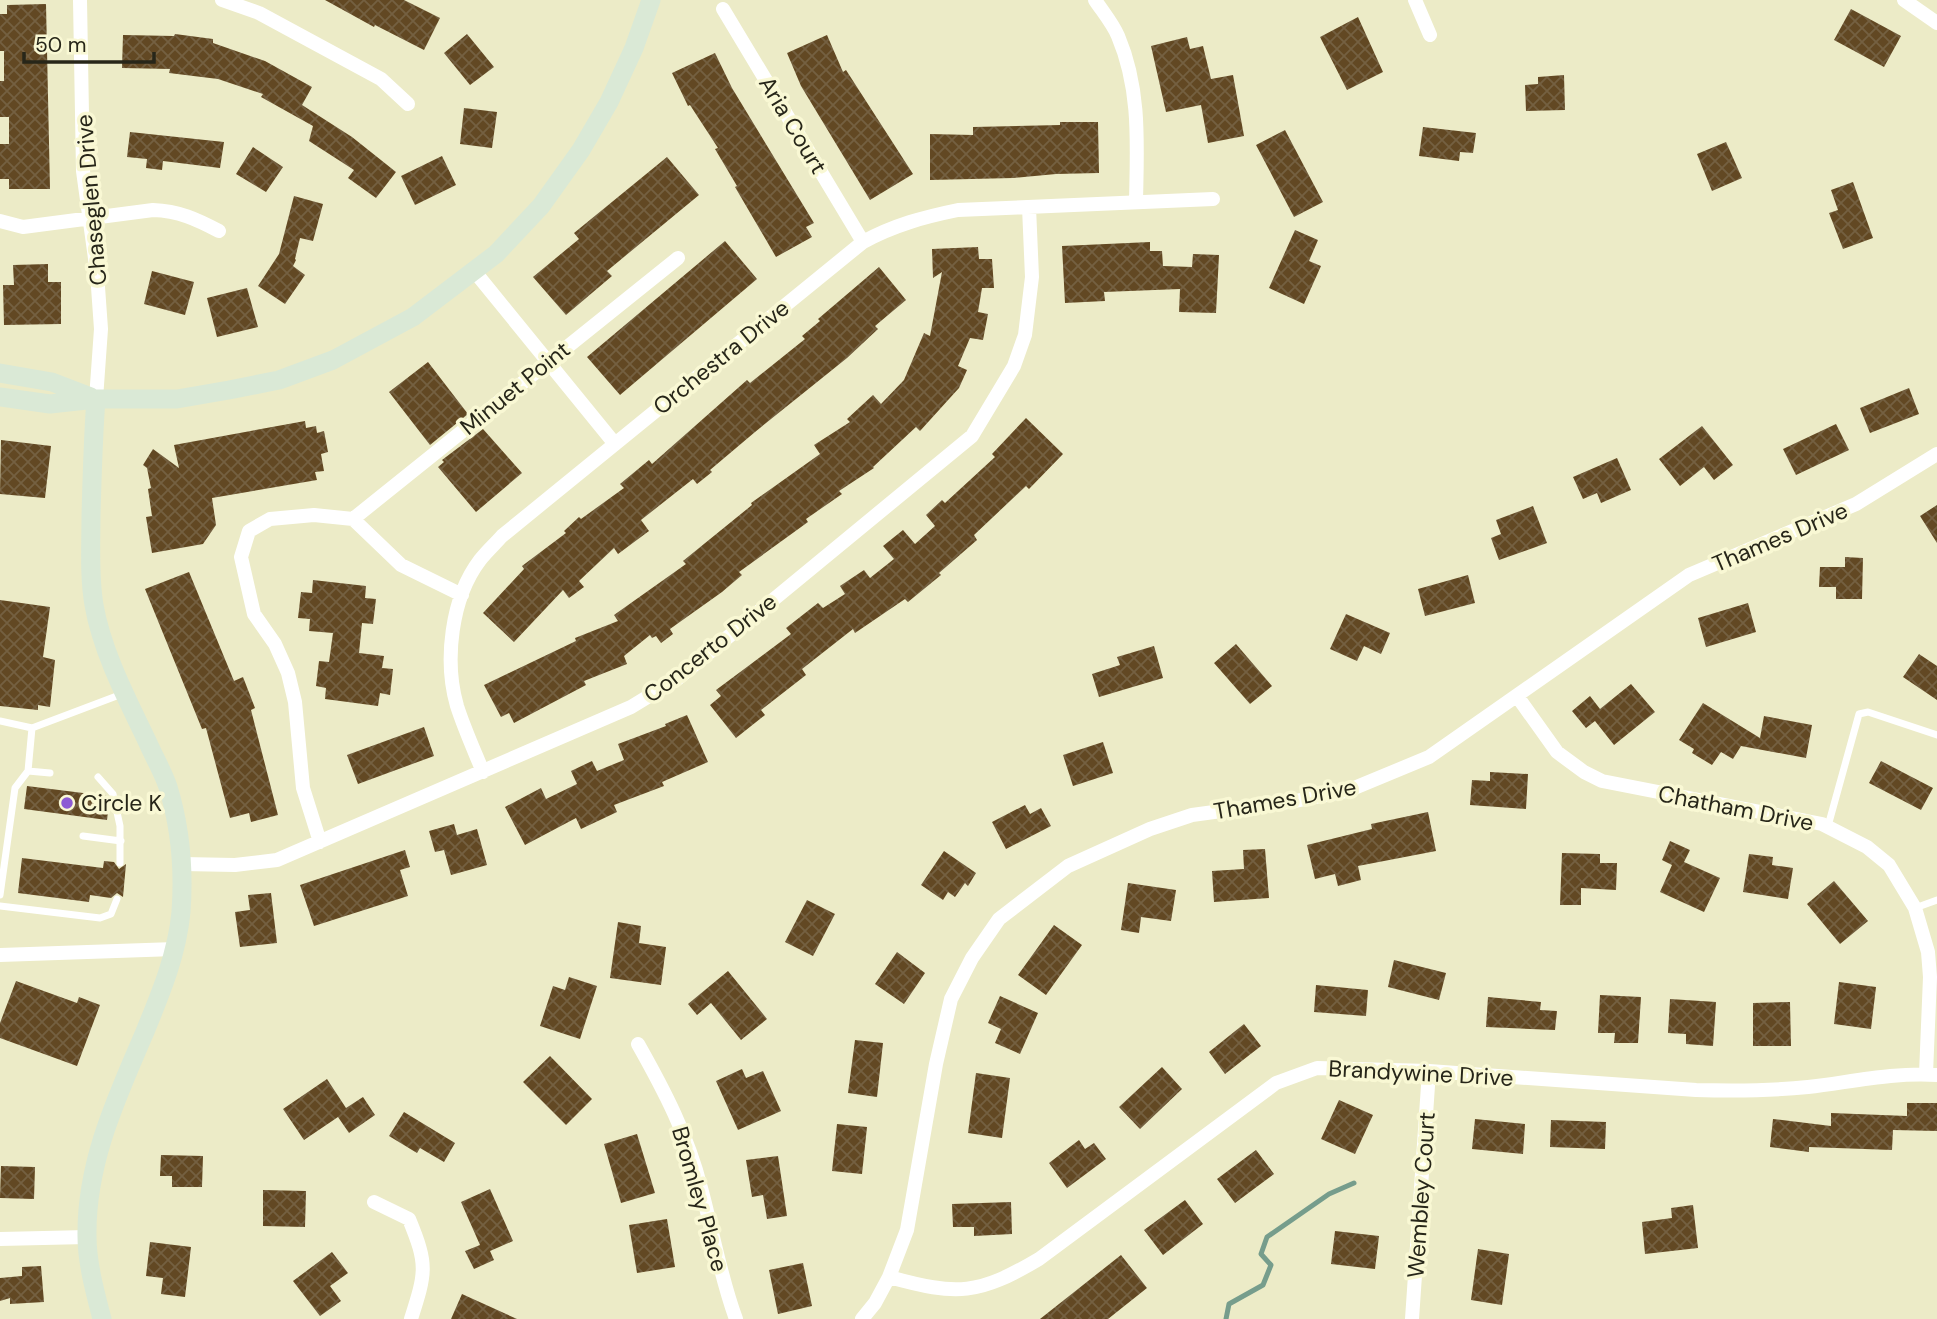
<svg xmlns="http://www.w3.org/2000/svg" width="1937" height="1319" font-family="'DM Sans',sans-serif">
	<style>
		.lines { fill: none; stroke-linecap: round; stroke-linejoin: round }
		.stream { stroke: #769d8c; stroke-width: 5 }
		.building { fill: url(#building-cross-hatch) }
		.lane { stroke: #fff; stroke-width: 7 }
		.street { stroke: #fff; stroke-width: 14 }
		.secondary { stroke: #dae9d6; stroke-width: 19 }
		.poi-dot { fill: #8d5bd4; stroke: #f9f8d4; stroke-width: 2.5 }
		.labels { text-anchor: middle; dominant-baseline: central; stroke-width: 7; stroke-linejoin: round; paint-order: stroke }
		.street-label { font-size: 23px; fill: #272619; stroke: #f9f8d4 }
		.poi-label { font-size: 23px; fill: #272619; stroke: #f9f8d4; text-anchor: start }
	</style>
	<defs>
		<pattern id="building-cross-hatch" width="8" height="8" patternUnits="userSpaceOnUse" patternTransform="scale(1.75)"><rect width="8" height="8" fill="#624823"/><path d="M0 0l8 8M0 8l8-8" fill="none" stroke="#746041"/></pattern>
	</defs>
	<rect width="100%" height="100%" fill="#ecebc7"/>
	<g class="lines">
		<path class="stream" d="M1226,1319L1229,1304L1263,1285L1271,1265L1261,1254L1267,1237L1329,1194L1354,1183"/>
	</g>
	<path class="building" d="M325,0H404L440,18L424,50L375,25L374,27Z
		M46,4L50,189H9V179H0V144H9V117H0V81H4V51H0V14H7V5Z
		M1851,9L1901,36L1884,67L1834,40Z
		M1358,17L1383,72L1347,90L1320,37Z
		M175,34L213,39V43L265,61L312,87L302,105L352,137L396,172L376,198L348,178L354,170L309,141L313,126L261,97L263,94L218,79L169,73L170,69L122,68L123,35L174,36Z
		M467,34L494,67L470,85L444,53Z
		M827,35L843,72L846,70L913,174L870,200L801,86L787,53Z
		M1187,37L1190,49L1203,46L1211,79L1233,75L1244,136L1208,143L1201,105L1166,112L1151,46Z
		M715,53L732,88L814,223L806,227L812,237L776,257L735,187L737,186L715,149L718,148L690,105L688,106L672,73Z
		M1564,75L1565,110L1526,111L1525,85L1538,84V77Z
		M464,108L497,112L492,148L460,144Z
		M1060,122H1098L1099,173L1056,174L1013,178L930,180V134L973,135V127L1060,125Z
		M1423,127L1476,133L1473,153L1460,152L1459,161L1419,156Z
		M1285,130L1323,202L1294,217L1256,145Z
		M130,132L224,142L220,168L163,161L162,170L146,168L147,159L127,157Z
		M1726,142L1742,178L1712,191L1697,154Z
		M253,147L283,167L266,192L236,174Z
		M442,156L456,185L415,205L401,176Z
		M667,157L699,195L607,271L612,276L566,315L533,277L579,239L574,233Z
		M1853,182L1873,238L1843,249L1829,213L1838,210L1831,190Z
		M294,196L323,204L313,241L300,238L295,259L296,260L293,266L305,275L285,304L258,286L279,254Z
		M1295,230L1318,240L1309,261L1321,266L1304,304L1269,288Z
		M725,241L757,279L620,395L587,357Z
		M1150,242V251H1162L1163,266L1192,267L1193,254L1219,255L1216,313L1179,312L1180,289L1104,292L1105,301L1065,303L1062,246Z
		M978,247L979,259H992L994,288H982L978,312L988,314L983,340L970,338L958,366L967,370L959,388L920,431L916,427L873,467L874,468L839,491L842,494L806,519L808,522L739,572L742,575L722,592L670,629L673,634L661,643L656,636L652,638L650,635L624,656L627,664L584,681L586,685L514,723L509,713L501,717L484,685L576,641L575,638L618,621L614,615L686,564L683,561L752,505L751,503L820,454L814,445L850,422L847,419L873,395L881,404L904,380L924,333L930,336L942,272L933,278L932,249Z
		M48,264V282H61V324L4,325L3,285H14L13,265Z
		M879,267L906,300L875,326L878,329L847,358L755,432L710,470L712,472L697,484L693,479L641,520L649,531L618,554L614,548L579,581L584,587L569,598L563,590L514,642L483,613L524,569L522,566L566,533L564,531L579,517L581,519L624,488L620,484L649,460L652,464L747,380L750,383L805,339L802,336L820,321L818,319Z
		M152,271L194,282L185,315L144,304Z
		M247,288L258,327L217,337L207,298Z
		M428,362L468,414L430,445L389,392Z
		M1909,388L1919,414L1870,433L1860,408Z
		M1026,418L1063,454L1029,489L1026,486L974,535L977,540L939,573L941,575L908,602L905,599L855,633L853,629L802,669L806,675L761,710L765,715L736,738L710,705L721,696L716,690L791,634L786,628L818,603L823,608L845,594L840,586L864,570L870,578L894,559L883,546L903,530L915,544L935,526L926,515L942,500L945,503L995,457L992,454Z
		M305,421L306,428L316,426L317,433L324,431L328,452L321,454L324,471L315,472L317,480L212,498L216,525L203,544L152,553L146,517L152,516L148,489L151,488L147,468L143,465L153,449L179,468L174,445Z
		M1836,424L1849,450L1796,475L1783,449Z
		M1702,426L1733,465L1714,480L1704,467L1680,486L1659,459Z
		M483,429L522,473L476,512L438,467L444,462L442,460Z
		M1,440L51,446L45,498L0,494Z
		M1617,458L1631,490L1601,503L1597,493L1583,499L1573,477Z
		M1937,505V543L1920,516Z
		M1533,506L1547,543L1499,560L1491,538L1501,534L1496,520Z
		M1845,557L1863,558L1862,599H1836V587H1819L1820,567H1845Z
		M189,572L234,681L243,677L255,708L251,710L278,815L251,822L249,813L230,818L206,728L202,729L145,589Z
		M1468,575L1475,603L1425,616L1418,589Z
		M313,580L366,586L365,598L376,599L373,624L362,623L359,653L384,656L382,668L393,669L390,695L380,693L378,706L325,699L326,688L316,686L319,661L329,662L333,633L309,631L310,619L298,618L301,592L312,593Z
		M0,600L50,607L43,657L55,660L50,707L38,705V710L0,706Z
		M1748,603L1756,632L1706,647L1698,618Z
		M1346,614L1390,633L1381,654L1364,646L1357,661L1330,649Z
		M1236,644L1272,686L1250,704L1214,663Z
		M1154,646L1163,678L1099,697L1092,674L1120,665L1117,657Z
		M1919,654L1937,666V700L1903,677Z
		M1631,684L1655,712L1614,745L1595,721L1586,728L1572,711L1590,696L1600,709Z
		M1703,703L1760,738L1764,716L1812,725L1806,758L1741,746L1733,759L1721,752L1712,765L1692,753L1694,749L1679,740Z
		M687,715L708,762L662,782L664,786L614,805L617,812L581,829L576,818L525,845L505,807L541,788L546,799L577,784L571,771L592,761L597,771L624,760L618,744L666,726L665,724Z
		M424,727L434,756L358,784L347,755Z
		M1103,742L1113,773L1073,786L1063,755Z
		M1881,761L1933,788L1921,810L1869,783Z
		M1490,772L1528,774L1526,809L1470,805L1472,780L1490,781Z
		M27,786L107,796L109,804L107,820L24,809Z
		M1025,805L1030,814L1041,808L1051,826L1006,849L992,822Z
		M1428,812L1436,851L1358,866L1361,880L1338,886L1335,874L1315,879L1307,845L1372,829L1371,824Z
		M454,824L457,835L477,829L487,865L451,875L444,850L435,852L429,831Z
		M1670,841L1690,850L1684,862L1720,878L1704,912L1660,892L1672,865L1662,860Z
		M1265,849L1269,898L1214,902L1212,871L1244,869L1243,850Z
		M405,850L410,867L400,870L408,896L314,926L300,885Z
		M944,851L976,873L968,886L965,883L955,897L948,892L943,900L921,885Z
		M1562,853L1600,854V863H1617L1616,890L1581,888V905H1560Z
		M1749,854L1773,857L1772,865L1793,868L1788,899L1743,892Z
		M22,858L103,868L104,861L114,862L119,869L126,864L123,897L117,893L111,898L90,895L89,902L18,893Z
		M1834,881L1868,921L1840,944L1807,904Z
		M1128,883L1176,890L1171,921L1141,917L1139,933L1121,930Z
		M271,893L277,943L240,947L235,912L250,910L248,895Z
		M807,900L835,914L813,956L785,942Z
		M618,922L641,926L639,943L666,947L661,985L610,978Z
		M1054,925L1082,945L1046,995L1018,975Z
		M897,952L925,973L904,1004L875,984Z
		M1394,960L1446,973L1439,1000L1388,987Z
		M728,971L767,1019L741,1040L711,1003L697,1015L688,1004Z
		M569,977L597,986L580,1039L540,1026L553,986L565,990Z
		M16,981L77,1003L79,997L100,1005L77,1066L0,1038V1023Z
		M1839,982L1876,987L1871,1029L1834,1024Z
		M1316,985L1368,990L1366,1016L1314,1012Z
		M1600,995L1641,997L1638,1043H1614L1615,1033H1598Z
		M1000,996L1038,1013L1020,1054L995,1043L1001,1029L988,1023Z
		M1488,997L1541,1002L1540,1010L1557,1011L1555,1030L1486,1027Z
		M1670,999L1716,1002L1713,1046L1686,1044V1034L1668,1033Z
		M1790,1002L1791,1046H1753V1003Z
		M1244,1024L1261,1046L1225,1074L1209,1052Z
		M855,1040L883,1043L877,1097L848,1093Z
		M550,1056L592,1099L566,1125L523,1082Z
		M1162,1067L1182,1089L1140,1129L1119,1107Z
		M742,1069L746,1078L763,1071L781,1111L738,1130L716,1081Z
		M976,1073L1010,1078L1002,1138L968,1133Z
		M327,1079L346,1108L363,1097L375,1115L349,1133L338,1117L304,1140L283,1109Z
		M1339,1100L1373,1115L1355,1154L1321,1139Z
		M1907,1103H1937V1131L1893,1130L1892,1150L1809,1147V1152L1770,1147L1773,1119L1831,1126V1113L1907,1116Z
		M404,1112L455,1143L444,1162L420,1148L417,1153L389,1136Z
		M1475,1119L1525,1124L1523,1154L1472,1149Z
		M1551,1120L1606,1122L1605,1149L1550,1147Z
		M837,1124L867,1127L862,1174L832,1171Z
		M637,1134L655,1193L621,1203L604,1144Z
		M1079,1140L1085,1149L1094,1143L1106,1159L1067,1188L1049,1163Z
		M1256,1150L1274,1174L1235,1203L1217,1179Z
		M161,1155L203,1156L202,1187H172V1176H160Z
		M778,1156L787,1216L767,1219L763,1195L752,1197L746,1160Z
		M1,1166L35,1167L34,1199L0,1198Z
		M490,1189L513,1241L490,1251L494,1260L474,1269L465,1251L480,1245L461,1202Z
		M263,1190L306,1191L305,1227L263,1226Z
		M1185,1200L1203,1224L1163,1255L1144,1230Z
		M1011,1202L1012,1234L974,1236V1227H953L952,1204Z
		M1693,1205L1698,1248L1645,1254L1642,1222L1672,1218L1671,1208Z
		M667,1219L675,1267L637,1273L629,1225Z
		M1335,1231L1379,1236L1375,1269L1331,1264Z
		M150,1242L191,1247L185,1297L161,1294L163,1278L146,1276Z
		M1478,1249L1509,1254L1502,1305L1471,1300Z
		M332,1252L348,1273L330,1286L341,1301L320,1316L293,1281Z
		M1121,1255L1147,1288L1108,1319H1040Z
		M803,1263L812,1306L778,1314L769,1270Z
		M41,1266L44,1302L10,1304V1298L0,1301V1278L22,1276V1267Z
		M462,1294L517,1319H451Z"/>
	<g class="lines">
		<path class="lane" d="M0,721L32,728L122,694
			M28,771L50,773
			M98,777L113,794L120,826V863
			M1828,826L1859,714L1868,712L1937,735
			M83,836L121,841
			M0,895L15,788L28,771L32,728
			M0,906L100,918L111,914L117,899
			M1915,908L1937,900"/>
		<path class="street" d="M80,0L83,171L97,273L101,329L96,399
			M222,0L259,13L381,79L408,104
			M1095,0C1103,12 1113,24 1118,36C1141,90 1137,146 1136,202
			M1415,0L1430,35
			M1904,0L1937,23
			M723,9L863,242
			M0,221L23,227L153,210C179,211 196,219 219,231
			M475,272L615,444
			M353,519L678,258
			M1517,696L1557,752L1584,772L1602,781L1822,824L1867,847L1889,865L1915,908L1928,952L1930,977L1926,1074
			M483,772C474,750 464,728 457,706C444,661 451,598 480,560C487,551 495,544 502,536L863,242C894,225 924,217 958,210L1213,199
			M320,842L303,788L295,702L288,673L275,644L254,614L241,557L249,531L270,519L314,515L353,519L401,565L462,595
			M182,864L235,865L277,860L631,707L677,679L972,436L1014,366L1025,335L1032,277L1029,207
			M0,955L175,949
			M638,1044C664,1090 688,1136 701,1188C713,1232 720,1276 736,1319
			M374,1202L409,1219C428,1265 426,1272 411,1319
			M0,1239L87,1237
			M889,1277C958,1296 978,1295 1039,1259L1276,1083L1317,1068L1429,1071L1696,1090C1733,1091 1771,1091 1808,1087C1851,1082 1894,1072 1937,1075
			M862,1319L875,1303L889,1277L907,1230L936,1064L951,999L972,958L999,919L1068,866L1150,829L1192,815L1295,801L1347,791L1429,757L1689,575L1856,504L1937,454
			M1412,1319L1429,1071"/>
		<path class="secondary" d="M0,373L52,382L91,397
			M0,397L50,404L96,399H177L229,390L279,380L333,360L413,317L496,254L541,206L581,150L609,102L634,48L651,0
			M96,399C93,438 92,477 91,516C91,545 89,576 94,605C102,652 128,701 148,743C154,757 163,772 168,787C180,826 184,871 181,912C177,955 160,995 144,1034C116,1099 86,1163 87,1236C87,1263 95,1292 102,1319"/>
	</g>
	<circle class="poi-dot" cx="67" cy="803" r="7"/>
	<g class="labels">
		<g class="street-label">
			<text transform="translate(793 125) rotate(59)">Aria Court</text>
			<text transform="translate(91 200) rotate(-95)">Chaseglen Drive</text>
			<text transform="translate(721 357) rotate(-39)">Orchestra Drive</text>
			<text transform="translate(515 388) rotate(-39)">Minuet Point</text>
			<text transform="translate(1780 537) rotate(-23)">Thames Drive</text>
			<text transform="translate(710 648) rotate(-38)">Concerto Drive</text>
			<text transform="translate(1285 799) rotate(-10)">Thames Drive</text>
			<text transform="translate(1736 808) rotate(11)">Chatham Drive</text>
			<text transform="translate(1421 1073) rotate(3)">Brandywine Drive</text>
			<text transform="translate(1421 1195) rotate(-86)">Wembley Court</text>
			<text transform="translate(700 1199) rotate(74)">Bromley Place</text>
		</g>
		<g class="poi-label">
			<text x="81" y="803">Circle K</text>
		</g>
	</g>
	<path d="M24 52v10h130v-10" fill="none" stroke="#272619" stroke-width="3.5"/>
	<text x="35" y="52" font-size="21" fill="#272619" stroke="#f9f8d4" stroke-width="5" paint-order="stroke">50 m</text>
</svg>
